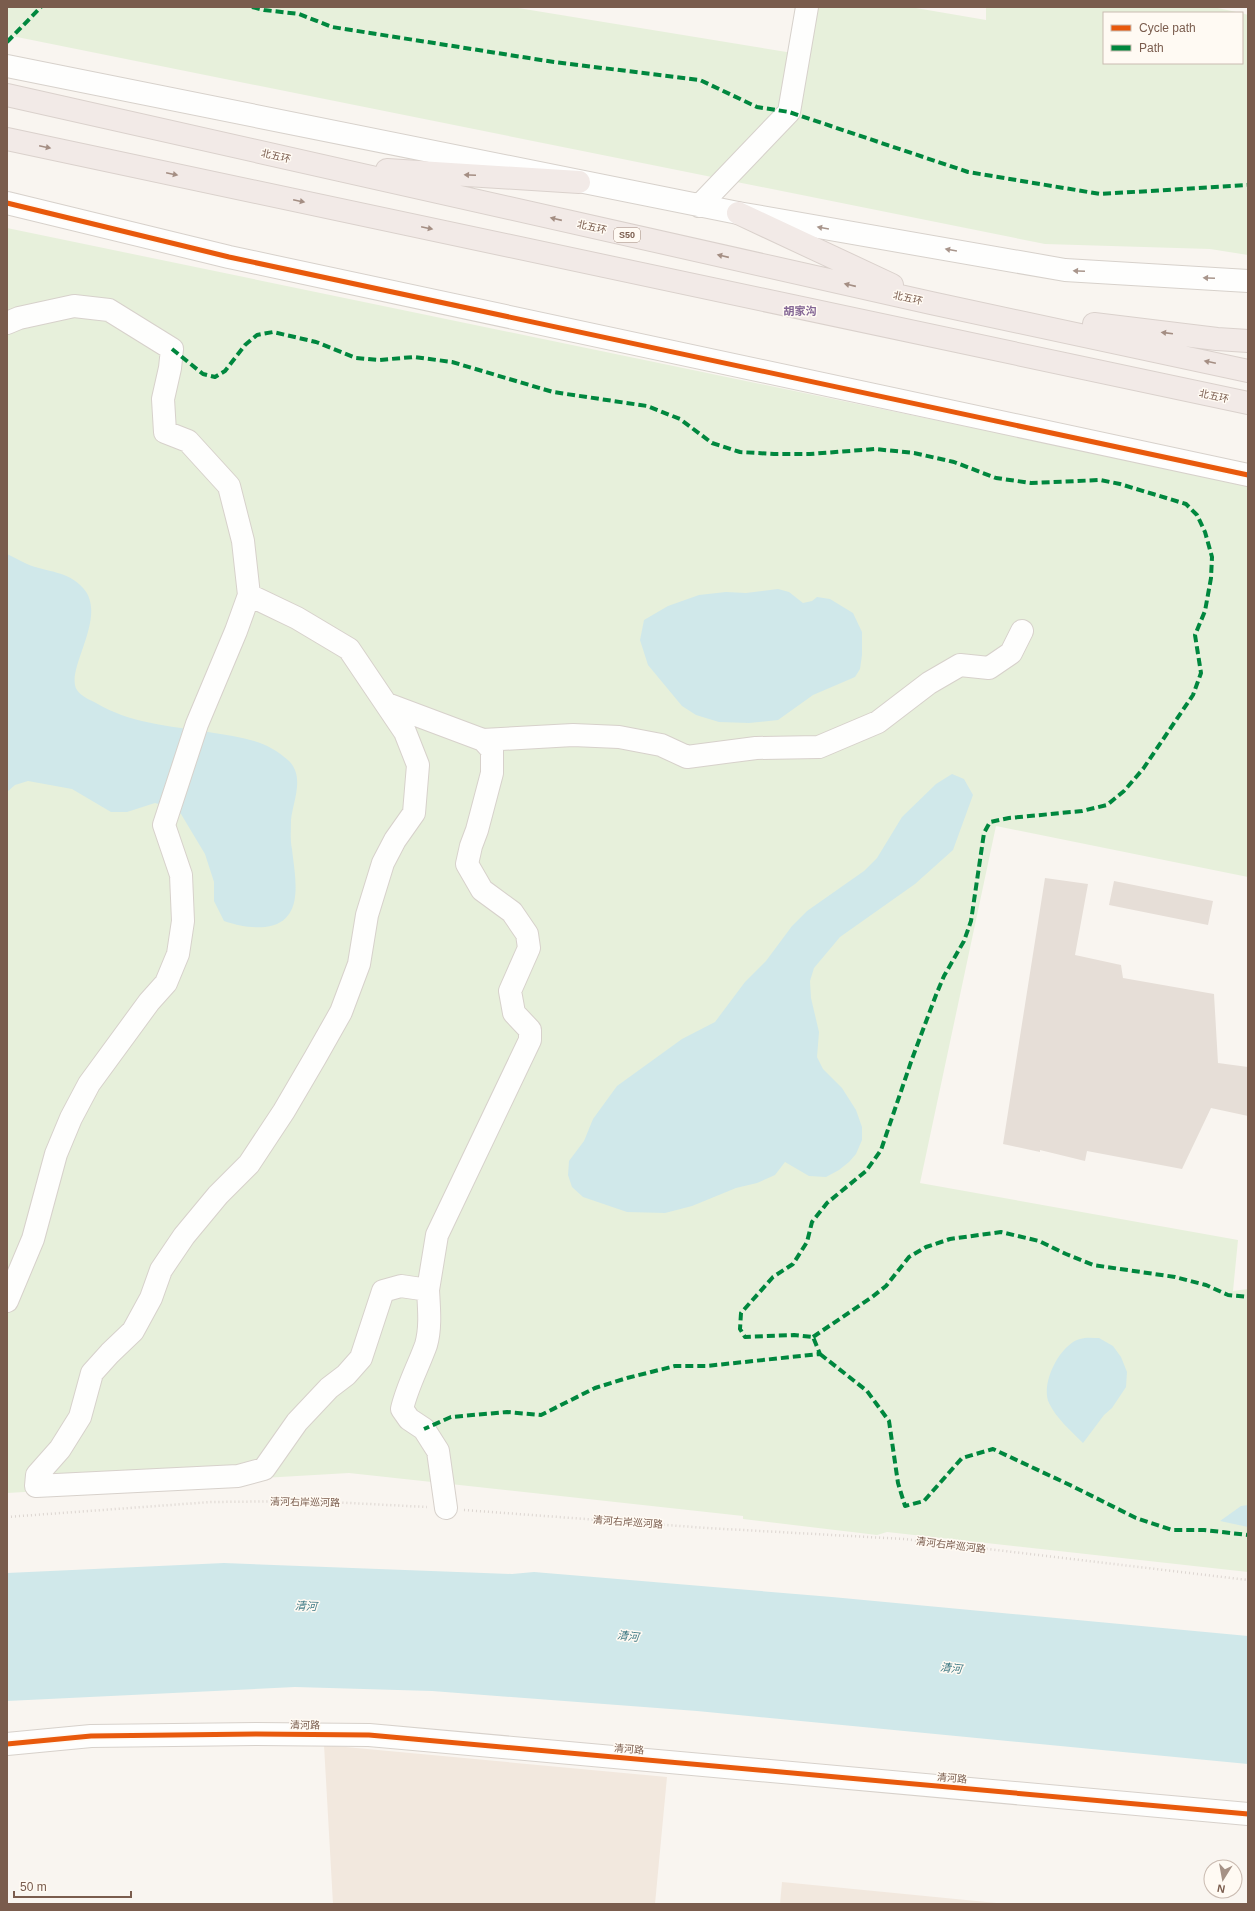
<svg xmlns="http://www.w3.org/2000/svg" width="1255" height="1911" font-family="Helvetica,'Noto Sans SC',sans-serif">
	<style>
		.residential { fill: #f2e8de }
		.green { fill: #e7f0db }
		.water { fill: #d0e8ea }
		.building { fill: #e6ded7 }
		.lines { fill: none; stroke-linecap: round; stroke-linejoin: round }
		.minor-casing { stroke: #d7d1cb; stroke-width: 24 }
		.highway-casing { stroke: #dad1cc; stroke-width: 24 }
		.path { stroke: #dcd5d0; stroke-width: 2.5; stroke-dasharray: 1 3; stroke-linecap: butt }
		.minor { stroke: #fefefd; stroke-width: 22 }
		.highway { stroke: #f2eae7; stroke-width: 22 }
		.quiet { stroke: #00873e; stroke-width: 4; stroke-dasharray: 8 4; stroke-linecap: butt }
		.cycleway-casing { stroke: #fffaf3; stroke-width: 8 }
		.cycleway { stroke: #e8590c; stroke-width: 5 }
		.oneway { fill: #a48e83 }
		.oneway2 { fill: #a8958b }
		.labels { text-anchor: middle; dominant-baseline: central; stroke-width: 3; stroke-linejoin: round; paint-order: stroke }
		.shield { fill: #fffaf3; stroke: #a28b7f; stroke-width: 1 }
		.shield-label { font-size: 9px; font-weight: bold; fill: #7a5c4d }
		.street-label { font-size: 10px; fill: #7a5c4d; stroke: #fffaf3 }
		.neighbourhood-label { font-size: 11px; font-weight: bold; fill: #846695; stroke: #fffaf3 }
		.water-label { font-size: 11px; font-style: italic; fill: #437c86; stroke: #fffaf3 }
	</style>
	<rect width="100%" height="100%" fill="#f9f5f0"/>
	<path class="residential" d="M324,1745L667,1777L655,1904H333Z
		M782,1882L1007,1904H780Z"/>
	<path class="green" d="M7,7H512L805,55L815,7H910L986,20V7H1213L1241,13H1104V63H1242V13L1248,15V255L1210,249L1045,244L7,35Z
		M7,228L1248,485V877L996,826L920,1183L1238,1240L1233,1291L1248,1289V1572L887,1532L877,1535L743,1519V1516L349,1473L7,1493Z"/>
	<path class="water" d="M7,554C14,557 20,561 27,564C46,572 69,571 83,588C109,616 64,670 77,690C81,696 90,700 96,703C129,723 170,726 208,732C238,737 266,739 289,761C305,777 293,801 291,820C291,830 290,840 292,849C295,878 306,922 265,927C250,928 239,926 224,921L214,901V882L205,854L181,814L170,807L155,803L127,812H111L72,789L28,781L15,785L7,792Z
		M778,589L789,592L803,603L812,601L817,597L830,599L853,613L862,632V655L860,669L855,677L813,695L778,720L749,723L719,722L696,715L682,706L648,665L640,640L644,620L668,606L699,595L726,592L746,593Z
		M952,774L964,779L973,795L953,850L915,884L840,937L814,968L810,981L811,998L819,1032L817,1057L823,1069L842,1088L856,1110L862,1127V1140L856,1154L849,1162L839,1170L826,1177L809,1176L785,1162L775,1175L757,1183L736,1188L692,1206L665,1213L627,1212L583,1197L572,1187L568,1175L569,1161L584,1141L593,1119L617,1086L682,1039L715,1022L745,982L766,961L792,926L807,911L864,871L877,858L902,817L936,784Z
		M1099,1338L1113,1346L1121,1357L1127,1372L1126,1387L1112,1408L1104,1415L1083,1443C1071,1431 1056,1418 1049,1403C1040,1384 1060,1344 1080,1339C1086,1337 1093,1338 1099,1338Z
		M1248,1505V1527L1220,1521L1241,1506Z
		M224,1563L512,1574L534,1572L832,1597L1248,1636V1764L697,1711L432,1691L295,1687L7,1701V1573Z"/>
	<path class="building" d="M1045,878L1088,884L1075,955L1121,965L1123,978L1214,994L1218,1063L1248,1067V1116L1211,1108L1182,1169L1087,1151L1085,1161L1040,1150V1152L1003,1144Z
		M1114,881L1213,901L1208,925L1109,905Z"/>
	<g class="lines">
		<defs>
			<path id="minor" d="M7,66L738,213L1065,270L1248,281
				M7,203L229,257L1248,475
				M699,206L789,112L807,7
				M7,323L19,318L74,306L109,310L172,349L170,368L163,399L165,432L188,441L229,486L243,541L249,595L236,631L197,724L164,825L181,875L183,921L178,954L166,983L149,1002L89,1084L71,1118L56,1154L33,1239L7,1301
				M249,595L297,618L349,649L405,732L418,765L414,813L395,840L383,863L367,915L359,964L341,1012L315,1058L284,1111L249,1164L218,1195L184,1236L161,1270L151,1298L133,1331L110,1353L92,1373L80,1417L60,1449L37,1475L36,1486L238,1476L264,1469L297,1422L329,1388L346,1375L361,1358L383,1291L401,1286L428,1290C429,1308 431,1328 426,1345C418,1367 407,1387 402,1409L409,1419L424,1429L438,1451L446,1508
				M387,704L483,740L492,750V773L477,830L471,846L467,864L482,890L512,912L527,934L529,948L510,991L514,1013L530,1030V1040L437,1235L428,1290
				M483,740L573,735L619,737L661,745L687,757L756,748L819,747L878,722L929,683L960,665L989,668L1011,653L1022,631
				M7,1744L91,1736L256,1734L369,1735L1248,1814"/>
			<path id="highway" d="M7,95L931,303L1248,371
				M7,139L1248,403
				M387,170L579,182
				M738,213L892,285
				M1094,324L1217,339L1248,341"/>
		</defs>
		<use href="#minor" class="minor-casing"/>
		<use href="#highway" class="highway-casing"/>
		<path class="path" d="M464,1510L707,1528L904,1539L1248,1580
			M7,1517L211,1502L311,1501L427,1507"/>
		<use href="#minor" class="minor"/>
		<use href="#highway" class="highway"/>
		<path class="quiet" d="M252,7L264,10L299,14L332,27L554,62L700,80L757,107L789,112L968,172L1100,194L1248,185
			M7,42L41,7
			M172,349L203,374L215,377L225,371L245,345L257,335L273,332L316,342L356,358L379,360L414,357L452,362L553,392L647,406L680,419L712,443L740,452L774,454H810L875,449L914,453L954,462L996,478L1031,483L1100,480L1120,484L1186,504L1197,515L1205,532L1212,557L1211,578L1205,611L1195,635L1201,673L1193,695L1143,769L1124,791L1107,805L1082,811L1009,818L990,822L984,833L971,921L964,941L944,976L936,995L912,1059L881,1150L866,1171L827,1203L812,1222L807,1242L793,1264L773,1277L741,1313L740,1329L745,1337L794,1335L813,1337L820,1354L706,1366H675L627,1378L595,1388L541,1415L507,1412L451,1417L424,1429
			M813,1337L872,1297L886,1286L909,1257L926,1247L950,1239L1001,1232L1039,1241L1066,1254L1093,1265L1175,1277L1206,1285L1228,1295L1248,1297
			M820,1354L867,1391L889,1421L898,1483L905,1506L924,1501L962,1458L993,1449L1072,1486L1136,1518L1172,1530H1204L1248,1535"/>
		<defs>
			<path id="cycleway" d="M7,203L229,257L1248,475
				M7,1744L91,1736L256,1734L369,1735L1248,1814"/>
		</defs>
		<use href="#cycleway" class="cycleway-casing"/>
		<use href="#cycleway" class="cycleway"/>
	</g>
	<defs><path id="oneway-solid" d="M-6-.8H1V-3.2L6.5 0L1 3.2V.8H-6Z"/></defs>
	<g class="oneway">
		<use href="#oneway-solid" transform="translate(45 147) rotate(12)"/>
		<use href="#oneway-solid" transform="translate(172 174) rotate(12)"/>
		<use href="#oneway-solid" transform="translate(470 175) rotate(-177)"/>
		<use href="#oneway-solid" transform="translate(299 201) rotate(12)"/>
		<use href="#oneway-solid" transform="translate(556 219) rotate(-167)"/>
		<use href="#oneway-solid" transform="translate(427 228) rotate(12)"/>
		<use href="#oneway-solid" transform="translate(723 256) rotate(-167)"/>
		<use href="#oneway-solid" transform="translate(850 285) rotate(-167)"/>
		<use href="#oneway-solid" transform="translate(1167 333) rotate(-173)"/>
		<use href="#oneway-solid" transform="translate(1210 362) rotate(-168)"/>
	</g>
	<g class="oneway2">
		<use href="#oneway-solid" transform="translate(823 228) rotate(-170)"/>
		<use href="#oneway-solid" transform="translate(951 250) rotate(-170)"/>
		<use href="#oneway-solid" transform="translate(1079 271) rotate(-177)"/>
		<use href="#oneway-solid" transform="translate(1209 278) rotate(-177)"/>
	</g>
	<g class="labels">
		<rect class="shield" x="614" y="228" width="26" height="14" rx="3"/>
		<g class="shield-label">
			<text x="627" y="235">S50</text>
		</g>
		<g class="street-label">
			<text transform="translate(276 156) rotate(13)">北五环</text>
			<text transform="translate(592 227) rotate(13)">北五环</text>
			<text transform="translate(908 298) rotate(13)">北五环</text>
			<text transform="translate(1214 396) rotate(12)">北五环</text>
			<text transform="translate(305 1502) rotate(1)">清河右岸巡河路</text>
			<text transform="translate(628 1522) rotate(4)">清河右岸巡河路</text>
			<text transform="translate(951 1545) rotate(7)">清河右岸巡河路</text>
			<text transform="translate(305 1725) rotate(1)">清河路</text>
			<text transform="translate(629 1749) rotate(5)">清河路</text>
			<text transform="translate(952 1778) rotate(5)">清河路</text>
		</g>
		<g class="neighbourhood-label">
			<text x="800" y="311">胡家沟</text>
		</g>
		<g class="water-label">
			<text transform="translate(306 1606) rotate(2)">清河</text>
			<text transform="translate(628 1636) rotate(6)">清河</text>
			<text transform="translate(951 1668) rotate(6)">清河</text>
		</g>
	</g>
	<rect width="1255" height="1911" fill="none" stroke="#7a5c4d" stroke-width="16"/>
	<rect x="1103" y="12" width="140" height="52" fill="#fffaf3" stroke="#cabbb1"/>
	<rect x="1111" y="25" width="20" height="6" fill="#e8590c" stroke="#cabbb1"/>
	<text x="1139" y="32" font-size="12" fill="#7a5c4d">Cycle path</text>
	<rect x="1111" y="45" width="20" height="6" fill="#00873e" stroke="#cabbb1"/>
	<text x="1139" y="52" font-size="12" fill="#7a5c4d">Path</text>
	<g transform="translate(1223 1879) rotate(191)"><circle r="19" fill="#fffaf3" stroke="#cabbb1"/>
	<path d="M0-3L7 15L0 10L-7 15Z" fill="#a69286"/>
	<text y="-6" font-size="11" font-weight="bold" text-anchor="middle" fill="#7a5c4d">N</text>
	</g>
	<path d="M14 1891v6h117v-6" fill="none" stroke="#7a5c4d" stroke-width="2"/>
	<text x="20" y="1891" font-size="12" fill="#7a5c4d" stroke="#fffaf3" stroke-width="3" paint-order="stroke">50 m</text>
</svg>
